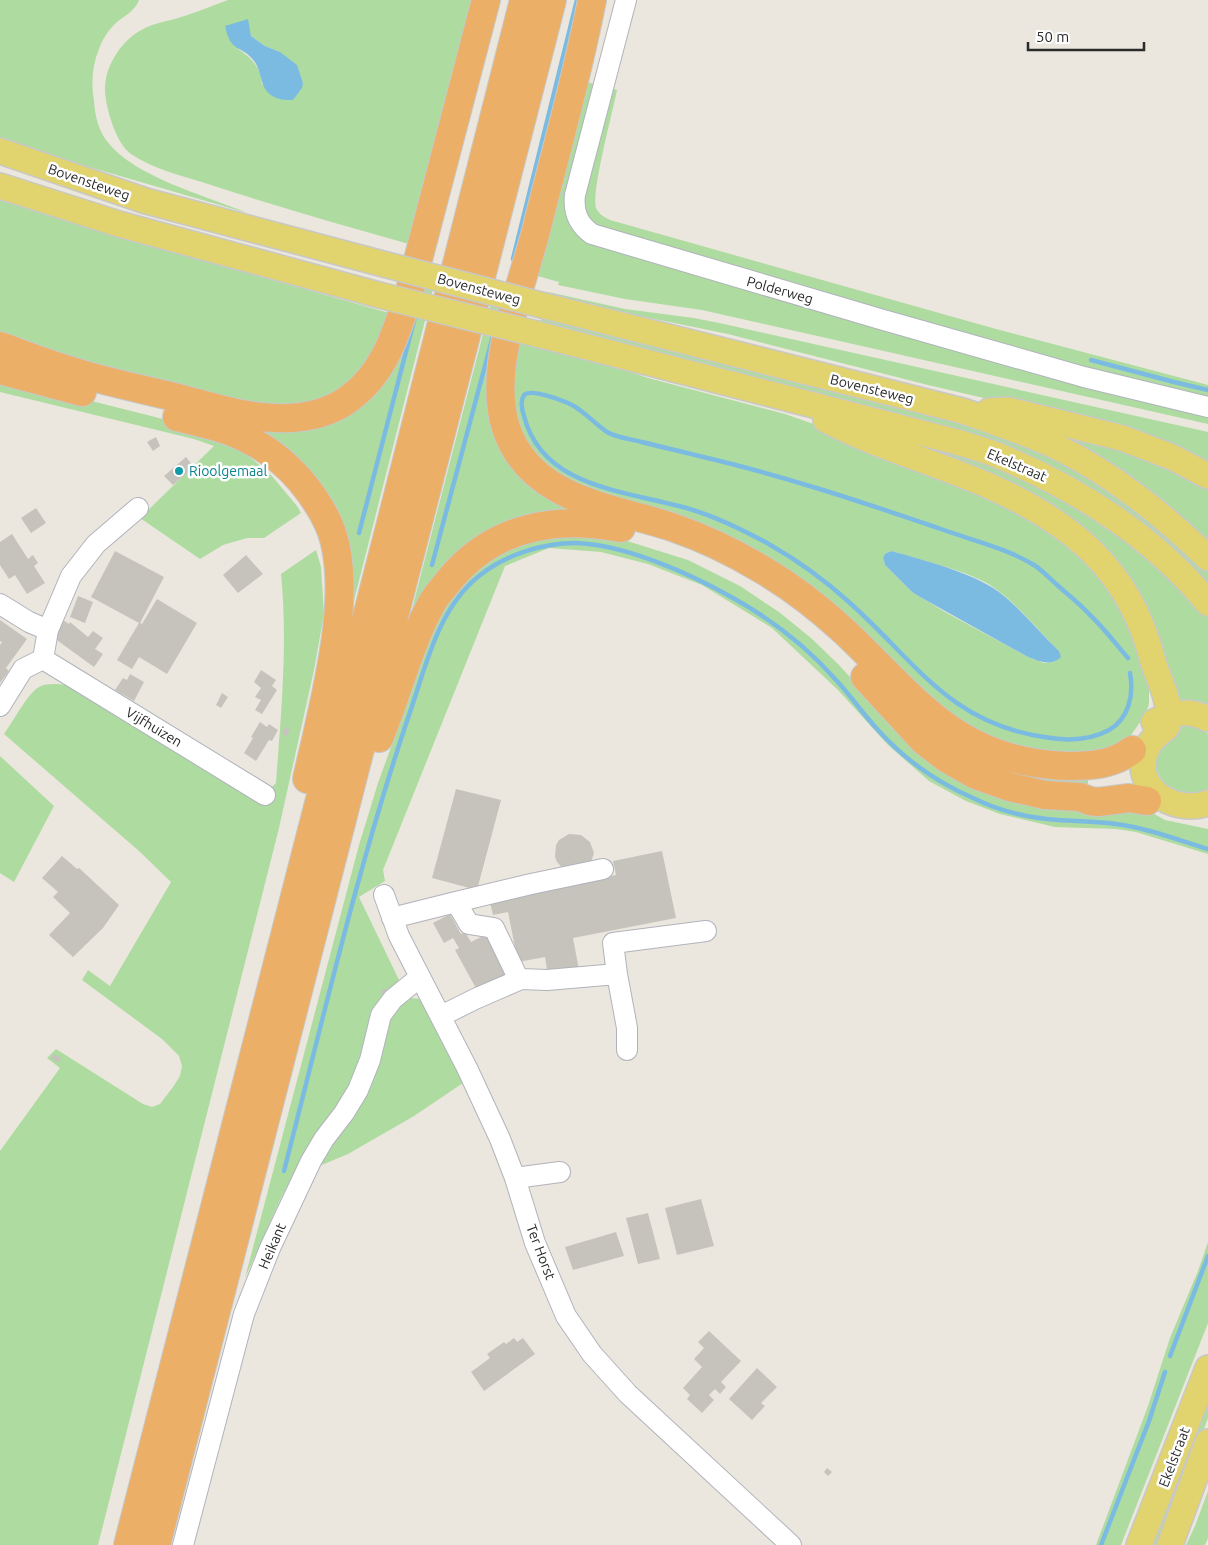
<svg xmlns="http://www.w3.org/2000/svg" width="1208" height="1545" font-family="Ubuntu,sans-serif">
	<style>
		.green { fill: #aedba0; fill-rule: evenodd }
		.water { fill: #7cbbe1 }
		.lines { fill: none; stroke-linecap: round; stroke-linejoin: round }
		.stream { stroke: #7cbbe1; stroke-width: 4.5 }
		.building { fill: #c6c3bd }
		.minor-casing { stroke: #b1b3bc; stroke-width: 22 }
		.major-casing { stroke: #c8c8c8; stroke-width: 28 }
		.highway-casing { stroke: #c8c8c8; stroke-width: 30 }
		.minor { stroke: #fff; stroke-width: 20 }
		.major { stroke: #e1d36d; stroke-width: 25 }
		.highway { stroke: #ecaf67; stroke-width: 28 }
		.major-bridge-casing { stroke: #c8c8c8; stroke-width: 28; stroke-linecap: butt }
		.major-bridge { stroke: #e1d36d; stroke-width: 25 }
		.culture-dot { fill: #0f9aa8; stroke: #fff; stroke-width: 2 }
		.labels { text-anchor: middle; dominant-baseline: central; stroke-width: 5; stroke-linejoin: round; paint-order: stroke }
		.street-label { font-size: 14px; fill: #2a2a2a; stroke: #fff }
		.culture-label { font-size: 14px; fill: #0d838f; stroke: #fff; text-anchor: start }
	</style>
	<rect width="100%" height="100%" fill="#ebe7de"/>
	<path class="green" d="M0,0H139C135,12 121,17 113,26C106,33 102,41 99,49C92,66 91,83 94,101C95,115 98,129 106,140C133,177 205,195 247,213L0,141Z
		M228,0H471L409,244C342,225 275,206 208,184C183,176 153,169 131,154C116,144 105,106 105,89C105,67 120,43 138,32C150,24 164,22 178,18C195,13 211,6 228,0ZM247,19L251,36L265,46L280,52L262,85C261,66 251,58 237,48Z
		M584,81L598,85L572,218L1208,413V424L702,310L625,299L558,285L559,282L534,275Z
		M608,87L617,90C613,111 591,192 596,208C599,214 604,217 610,220L996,329L1208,385V403L594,231L580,196Z
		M0,197L125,238L389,313L378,345L367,363L342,388L331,397L289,408L233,401L89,364L0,334Z
		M420,285L433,289L347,628V559L256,435L266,424L332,414Z
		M548,292L625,309L694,318L724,324L1208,432V471L1070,418L928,385L728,334L547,297Z
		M491,303L507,307C495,360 484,416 519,463C550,504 605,513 651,527C674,533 696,541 717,551C761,571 802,599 838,632C862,654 884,679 908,702C957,750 1019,774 1088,771V786C1041,787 997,777 956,752C896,715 856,651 800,608C740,560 636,510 557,518C543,520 530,524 517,528C492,536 471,546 452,565C428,589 417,622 404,652H401Z
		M543,314L979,425L1086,473L1188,550L1208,571V587L1109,501L540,323Z
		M518,338L553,346L648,378L785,414L873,445L980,487L1077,547L1127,616L1149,687V704L1145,715L1127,741L1117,750L1060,756L1001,741L955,720L855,625L569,483L537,458L518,427L511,388ZM892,551C922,561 963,569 990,585C1015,601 1038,630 1059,651L1054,662L1044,663L1028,657L945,612L912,592L885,565L883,557L886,553Z
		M0,378L183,424L236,445L271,475L297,506L301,513L264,538H247L223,545L200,559L140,518L214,446L194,439L0,392Z
		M1005,413L1061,426L1208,482V545Z
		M850,421L998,463L1115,527L1208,615V711L1173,706L1125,572Z
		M548,535L607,536L627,541L688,560L740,586L779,612L811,638L838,664L883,713L932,759L1147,810L1165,820L1208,829V854L1136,832L1116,829L1055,827L1000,814L966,801L929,781L888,745L838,690L772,628L702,585L648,564L601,552L549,548L505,566L383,870L385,881L359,897L399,980L383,995L376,1011L364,1053L349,1089L299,1163L279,1202L245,1278L359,845L378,783L403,714L420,655L448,596L498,551Z
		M316,550L321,567L324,614L314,670L279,828L98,1545H0V1151L60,1068L47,1058L56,1049L143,1104L152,1107L160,1104L173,1087L180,1076L182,1066L179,1056L162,1039L82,980L88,970L110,986L171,882L139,851L4,734C13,722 27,694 39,687C46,683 59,684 66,685L270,789L276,783C281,714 288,643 281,574Z
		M1182,724L1200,728L1208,734V790C1199,794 1190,795 1181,792C1162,787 1147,764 1162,747C1170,738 1181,738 1182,724Z
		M0,756L54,806L14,882L0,873Z
		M410,998L422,999L445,1044L463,1083L414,1116L348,1154L312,1169L392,1008Z
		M1208,1242V1323L1121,1545H1096L1148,1406L1170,1338L1198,1271Z
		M1208,1392V1418L1161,1545H1153L1165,1502Z
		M1208,1491V1538L1205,1545H1186L1195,1526Z"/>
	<path class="water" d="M248,19L251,36L265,46L280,52L297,65L303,83L302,88L293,100C285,100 278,100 271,95C260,88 262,71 254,61C241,44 231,54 225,26Z
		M892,551C925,561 972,572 999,592C1021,609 1039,632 1059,651L1061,657C1051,667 1039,661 1028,657L920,597L912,592L885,565L883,557L886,553Z"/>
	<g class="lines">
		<path class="stream" d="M513,259L577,0
			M1091,360L1174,382L1208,390
			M359,533L415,317
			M432,565L494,332
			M1128,658C1115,643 1103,627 1089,614C1079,603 1067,594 1056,584C1049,578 1042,570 1034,565C1006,548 968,539 938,528C859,501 781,475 699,456C680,451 661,447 642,442C631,439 617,438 607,432C595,424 585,412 572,405C564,401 531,388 524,395C520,401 522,410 524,416C543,491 633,491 693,510C719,518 743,530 767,543C797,560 825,580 850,603C916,662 949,723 1044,737C1066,741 1089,741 1109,730C1129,719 1134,694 1130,673
			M284,1171C323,1019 358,866 408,718C425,670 437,609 479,576C505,555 542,543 575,543C624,544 691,574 733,598C771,619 807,647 836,680C851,696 863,714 878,730C905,760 936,782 973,798C999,811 1028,818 1058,820C1077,821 1097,821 1116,824C1147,828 1178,840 1208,849
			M1170,1356L1208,1256
			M1101,1545L1149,1421L1165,1372"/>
	</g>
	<path class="building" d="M156,437L160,446L153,451L147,442Z
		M186,457L194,467L173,485L164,476Z
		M36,508L46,523L31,533L21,518Z
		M12,534L28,559L33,555L38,563L34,566L45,583L27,594L15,575L9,579L0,565V542Z
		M115,551L164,577L140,623L142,624L157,599L197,623L167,674L139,657L132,669L117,660L139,623L91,597Z
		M246,555L263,574L238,593L223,575Z
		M78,596L93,602L85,623L70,617Z
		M0,620L27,639L6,668L9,671L0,683V645L2,642L0,641Z
		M63,620L69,624L70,622L88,637L93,631L103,638L95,649L103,654L94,667L54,638Z
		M261,670L276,680L272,686L277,690L262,714L255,710L261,700L255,697L261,688L254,682Z
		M130,674L144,682L134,701L115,690L123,678L127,680Z
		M222,693L228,697L221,708L216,705Z
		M260,722L267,727L269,724L278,730L272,741L269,740L256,761L244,753L253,738L251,737Z
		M285,727L290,729L287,736L282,734Z
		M456,789L501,800L477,890L432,878Z
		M569,834L581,835L590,842L594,853L590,865L565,871L557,862L555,857L556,845L559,840Z
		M662,851L676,918L573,938L579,970L548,976L545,957L518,962L508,912L493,915L490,902L616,875L613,861Z
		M62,856L77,869L79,868L119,905L103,928L73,957L49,935L70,913L53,897L58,892L42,878Z
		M450,914L461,934L465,932L471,942L487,934L509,975L478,992L455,950L459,948L453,938L444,943L433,923Z
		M384,988L388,992L384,996L380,992Z
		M54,1054L61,1058L58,1063L51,1058Z
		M701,1199L714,1246L677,1255L665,1208Z
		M648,1213L660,1259L638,1264L626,1218Z
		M616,1232L624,1256L573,1270L565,1247Z
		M709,1331L741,1361L721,1382L726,1387L720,1394L715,1389L709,1395L714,1400L702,1413L687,1399L690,1395L683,1388L702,1367L694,1359L704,1348L698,1342Z
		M514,1338L517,1342L523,1338L535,1354L484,1391L471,1372L490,1358L487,1354L504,1342L506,1344Z
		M757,1368L777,1387L761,1403L765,1406L752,1420L729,1399Z
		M827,1468L832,1472L828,1476L824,1472Z"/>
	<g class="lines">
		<defs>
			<path id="minor" d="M626,0L575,195C573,212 578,224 592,234L880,319L1084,377L1208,407
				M0,604L29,622L48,630
				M43,659L265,795
				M0,706L23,669L43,659L48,630L71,576L96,544L138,508
				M384,895L399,936L467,1068L500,1139L515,1178L535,1243L566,1316L592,1354L628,1394L791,1545
				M456,902L531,884L603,869
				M392,918L456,902L469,924L494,928L519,980
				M617,974L613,943L706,931
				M441,1016L475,999L521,979L547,980L617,974L627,1028V1050
				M515,1178L560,1172
				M183,1545L244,1314L270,1248L311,1161L324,1139L344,1113L358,1090L370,1060L381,1015L393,999L420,977"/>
			<path id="major" d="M0,151L146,201L387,265
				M0,186L119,224L379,295
				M545,306L963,411C994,422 1025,432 1055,446C1113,474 1162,514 1208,558
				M537,334L957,442C973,447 989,451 1004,458C1080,490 1155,538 1208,603
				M989,411L1008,410L1122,438L1172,457L1208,476
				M826,420C877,447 934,462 987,485C1069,521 1129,568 1152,658C1159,683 1172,698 1167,727C1160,733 1153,737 1148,746C1128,785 1172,816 1208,803
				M1154,722C1172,712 1189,709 1208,719
				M1139,1545L1208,1368
				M1170,1545L1208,1442"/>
			<path id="highway" d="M592,0C577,78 555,154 536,231C521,289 487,369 506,428C530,500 610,507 672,527C704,538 735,553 763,570C792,587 819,608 844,631C917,700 958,764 1070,766C1093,766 1114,764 1132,750
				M0,346C25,355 50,365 75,372C110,383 147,390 182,399C212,407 243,417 275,418C301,419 329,414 350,398C385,372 396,333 409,294L486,0
				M0,370L82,392
				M177,417C203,423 230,429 253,442C270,451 287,465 300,480C311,493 322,509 329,525C357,590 322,710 307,779
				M865,677L924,741L946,758L976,775L1010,787L1045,795L1080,797L1090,801L1098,802L1129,798L1147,801
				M379,738C398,693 409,644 433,601C437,595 442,589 447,583C491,527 554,515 621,528
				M128,1545L390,527L524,0
				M156,1545L552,0"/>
		</defs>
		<use href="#minor" class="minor-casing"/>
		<use href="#major" class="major-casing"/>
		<use href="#highway" class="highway-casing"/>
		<use href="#minor" class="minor"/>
		<use href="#major" class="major"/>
		<use href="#highway" class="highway"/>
		<defs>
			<path id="major-bridge" d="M387,265L545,306
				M379,295L537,334"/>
		</defs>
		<use href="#major-bridge" class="major-bridge-casing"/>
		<use href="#major-bridge" class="major-bridge"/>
	</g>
	<circle class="culture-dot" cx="179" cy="471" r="5"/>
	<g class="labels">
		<g class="street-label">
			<text transform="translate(89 182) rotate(19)">Bovensteweg</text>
			<text transform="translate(479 289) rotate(15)">Bovensteweg</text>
			<text transform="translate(780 290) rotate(16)">Polderweg</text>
			<text transform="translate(872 389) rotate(14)">Bovensteweg</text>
			<text transform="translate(1017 465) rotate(23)">Ekelstraat</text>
			<text transform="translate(154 727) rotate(31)">Vijfhuizen</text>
			<text transform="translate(272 1246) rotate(-67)">Heikant</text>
			<text transform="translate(541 1252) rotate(69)">Ter Horst</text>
			<text transform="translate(1174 1457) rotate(-69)">Ekelstraat</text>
		</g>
		<g class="culture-label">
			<text x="189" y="471">Rioolgemaal</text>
		</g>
	</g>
	<path d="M1028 42v8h116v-8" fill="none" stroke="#2a2a2a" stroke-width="2.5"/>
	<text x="1036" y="42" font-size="15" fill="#2a2a2a" stroke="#ffffff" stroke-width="4" paint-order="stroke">50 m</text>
</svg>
